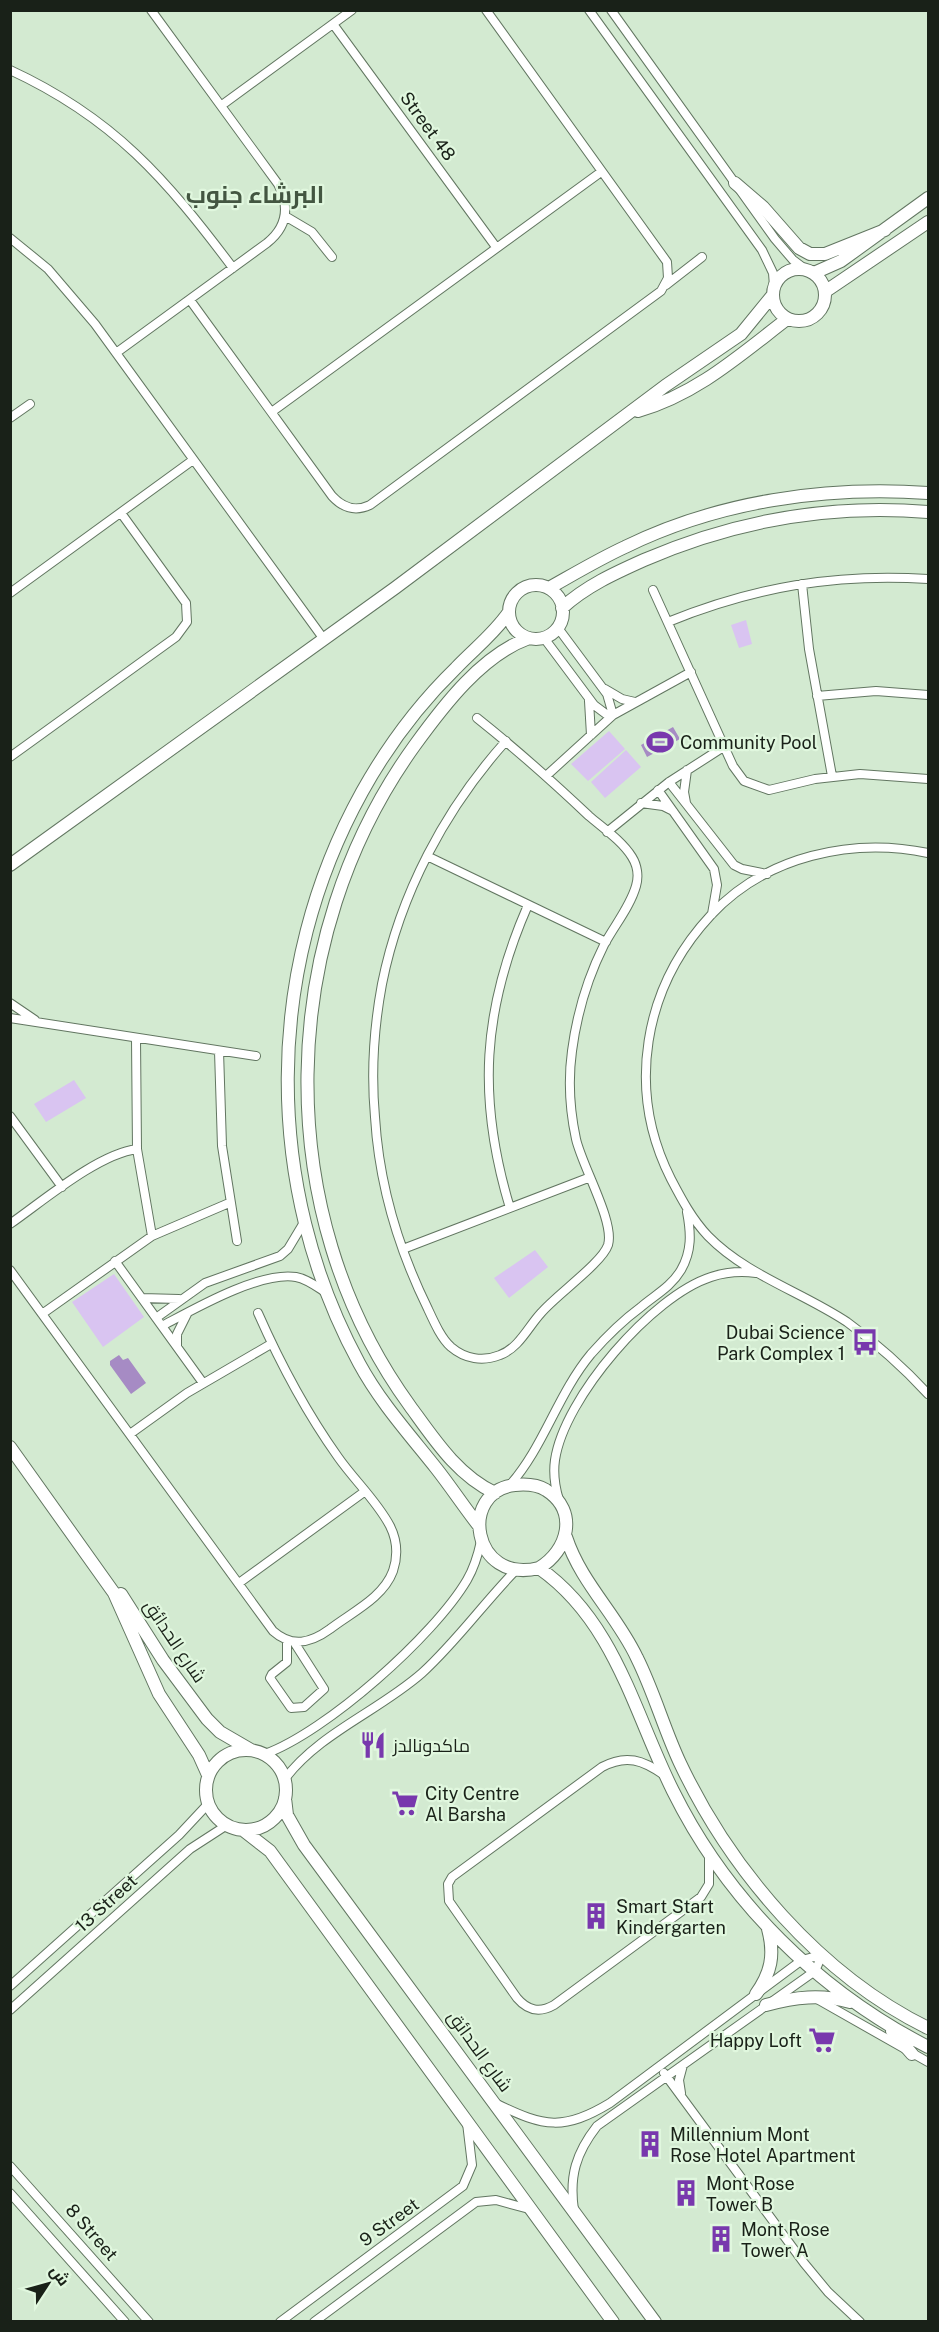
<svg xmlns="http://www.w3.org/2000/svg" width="939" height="2332" font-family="'Public Sans',Cairo,sans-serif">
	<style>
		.green { fill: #d9c4f1 }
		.water { fill: #a68bc4 }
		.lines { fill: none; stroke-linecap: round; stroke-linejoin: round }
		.street-casing { stroke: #627661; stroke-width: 10 }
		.secondary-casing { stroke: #627661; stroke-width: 14 }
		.street { stroke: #fff; stroke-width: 8 }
		.secondary { stroke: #fff; stroke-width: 12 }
		.labels { text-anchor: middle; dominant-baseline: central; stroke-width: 4.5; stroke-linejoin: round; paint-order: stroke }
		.street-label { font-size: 18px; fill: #192118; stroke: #e0f7de }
		.poi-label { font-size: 18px; fill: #192118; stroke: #e0f7de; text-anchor: start }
		.district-label { font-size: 24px; font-weight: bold; fill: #435641; stroke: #e0f7de }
	</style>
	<rect width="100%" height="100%" fill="#d3ead1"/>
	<path class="green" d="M746,620L752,644L739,648L731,625Z
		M609,731L625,749L588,781L571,764Z
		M626,750L641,767L605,798L591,782Z
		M74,1080L86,1098L46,1122L34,1104Z
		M535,1250L548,1267L509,1298L494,1278Z
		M114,1274L144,1317L103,1347L72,1302Z"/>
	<path class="water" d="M673,727L680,739L647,757L641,745Z
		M119,1355L123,1360L128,1358L146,1383L131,1394L110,1365V1361Z"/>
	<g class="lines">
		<defs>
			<path id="street" d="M589,10L762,250L773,273L774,286
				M611,10L775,239L793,260L805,269
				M333,24L496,247
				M10,70C114,118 166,179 233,268
				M222,105L352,10
				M285,216L312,232L332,257
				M10,238L48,269L95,324L323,638
				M666,285L702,257
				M190,300L332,496C343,508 355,512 370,505L661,291L668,278L667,262L486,10
				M116,353L267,243C287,227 290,207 278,184L151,10
				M273,411L601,172
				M10,418L30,404
				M802,584L809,649L832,776
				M653,590L733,766L744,781L769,790L815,779L860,774L928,779
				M10,593L193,460
				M668,622C754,587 836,573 928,579
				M558,628L607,694L613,715
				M544,638L594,705L610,717
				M605,689L622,699L635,702
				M817,696L876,691L928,695
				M589,701L591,735
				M477,718C516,749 553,782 589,816C603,828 622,841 632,857C637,865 639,876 636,886C630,907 614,926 604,945C587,979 577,1013 572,1051C568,1080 570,1111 576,1139C582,1166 615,1222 608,1245C602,1263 556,1295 541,1313C528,1327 519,1348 500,1355C483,1362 465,1359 451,1347C441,1338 434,1322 428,1309C399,1250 379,1183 375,1117C371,1073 374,1027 382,984C400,894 445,809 506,741
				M10,757L176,637L187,622L186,603L121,513
				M546,776L613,715L691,672
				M669,782L734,865L742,869L767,874
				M658,790L714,869L717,885L712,914
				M641,803L663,806L673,811
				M686,803L684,792L687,770
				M607,832L669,782L725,746
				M928,853C852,837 766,856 711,915C643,988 626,1090 671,1179C682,1200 692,1219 708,1236C746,1275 802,1292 847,1322C876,1343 904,1368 928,1394
				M427,856L606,942
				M10,1003L35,1020
				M10,1018L256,1056
				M136,1039L137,1149L152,1236
				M219,1051L222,1146L237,1241
				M10,1116L62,1187
				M510,1208C477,1099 482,1010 528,905
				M10,1224C43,1201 98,1154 137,1149
				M403,1249L588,1178
				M115,1261L203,1383
				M10,1270L273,1631C292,1648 311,1643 330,1629C352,1612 383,1598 393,1571C398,1556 397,1540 390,1526C377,1501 354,1480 338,1457C306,1412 280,1363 258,1313
				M142,1298L179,1299
				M42,1314L152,1236L229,1203
				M156,1318L205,1283L280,1256L288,1249L303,1224
				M162,1326C194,1309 260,1271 296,1277C307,1279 316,1286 325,1292
				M177,1346V1334L187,1314
				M130,1434L187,1393L271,1344
				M509,1486C544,1447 557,1395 591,1354C606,1337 622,1321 641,1307C655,1295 671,1287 681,1270C692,1251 691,1233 687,1212
				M559,1500C555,1487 553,1474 555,1460C564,1398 652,1296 711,1277C726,1272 740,1271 756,1273
				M239,1583L364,1492
				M287,1640V1662L272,1674L270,1678L291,1708L304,1707L324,1689L294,1642
				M265,1754C326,1732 434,1636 467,1580C474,1568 478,1555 481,1541
				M664,1775C643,1760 626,1754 602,1767L452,1877L448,1884L449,1901L517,1998C528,2011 540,2013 554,2005L701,1897L709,1884V1854
				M284,1780C319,1733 379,1711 422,1673C456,1642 483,1604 515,1571
				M10,1986L179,1835L208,1804
				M817,1999L928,2062
				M10,2010L190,1849L227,1825
				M664,2073L804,2263L828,2292L860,2322
				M681,2093L679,2080L683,2065
				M497,2104C544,2127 564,2131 610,2103L802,1960L813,1957L826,1959
				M10,2166L149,2322
				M10,2193L125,2322
				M574,2210C569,2176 576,2153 597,2126L815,1971L819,1962L818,1953
				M280,2322L463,2186L472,2165L467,2123
				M314,2322L476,2202L496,2200L529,2209"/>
			<path id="secondary" d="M735,183L763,207L799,248L810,254H825L885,230
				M773 295a26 26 0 1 1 52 0a26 26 0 1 1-52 0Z
				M814,273L841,261L928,198
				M826,291L928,222
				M638,411C697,394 740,355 787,319
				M509 612a27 27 0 1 1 54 0a27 27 0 1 1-54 0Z
				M549,588C574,574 599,559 625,547C719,501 825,486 928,493
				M562,608C586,586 615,573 644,560C734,521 831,504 928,512
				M10,865L395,588L665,386L741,334L772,296
				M10,1447L114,1593L159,1694L199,1755L208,1775
				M495,1493C457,1475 434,1439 410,1406C269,1212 276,937 415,745C444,705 482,655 529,638
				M479,1526C464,1507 451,1487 436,1468C409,1434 380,1402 359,1363C263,1186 264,969 362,792C387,747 419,704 456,668C474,649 494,634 509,612
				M566,1537C581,1583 617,1615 637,1658C654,1692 664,1729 680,1763C731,1871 820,1975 928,2028
				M539,1568C568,1551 579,1511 546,1490C536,1484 525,1484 515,1485C458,1491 472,1585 539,1568C615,1621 634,1713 673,1791C728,1902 819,1991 928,2047
				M121,1594L163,1660L207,1719L220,1732L251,1750
				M206 1790a40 40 0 1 1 80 0a40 40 0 1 1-80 0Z
				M285,1798L287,1815L304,1845L655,2322
				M243,1830L270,1851L613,2322
				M756,1994C771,1973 775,1955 768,1929
				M766,2005C795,1997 821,1994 850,2002
				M892,2031L912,2054"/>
		</defs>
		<use href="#street" class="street-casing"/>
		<use href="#secondary" class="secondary-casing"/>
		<use href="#street" class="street"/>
		<use href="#secondary" class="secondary"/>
	</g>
	<defs>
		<symbol id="stadium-bare" viewBox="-9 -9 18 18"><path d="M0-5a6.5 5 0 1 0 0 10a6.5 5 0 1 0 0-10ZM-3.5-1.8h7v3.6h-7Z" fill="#7838ad" stroke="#e0f7de" stroke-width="2.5" paint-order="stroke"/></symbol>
		<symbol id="bus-bare" viewBox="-9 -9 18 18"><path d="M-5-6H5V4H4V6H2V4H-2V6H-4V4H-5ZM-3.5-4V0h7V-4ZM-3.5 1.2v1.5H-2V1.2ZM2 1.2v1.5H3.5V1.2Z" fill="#7838ad" stroke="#e0f7de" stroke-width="2.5" paint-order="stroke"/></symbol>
		<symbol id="restaurant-bare" viewBox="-9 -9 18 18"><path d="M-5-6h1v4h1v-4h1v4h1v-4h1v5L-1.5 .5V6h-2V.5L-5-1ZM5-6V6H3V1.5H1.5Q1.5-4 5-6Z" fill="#7838ad" stroke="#e0f7de" stroke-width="2.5" paint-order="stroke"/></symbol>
		<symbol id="supermarket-bare" viewBox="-9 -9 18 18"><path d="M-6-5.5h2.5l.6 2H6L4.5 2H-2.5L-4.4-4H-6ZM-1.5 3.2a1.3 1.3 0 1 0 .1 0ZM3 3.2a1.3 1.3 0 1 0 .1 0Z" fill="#7838ad" stroke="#e0f7de" stroke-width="2.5" paint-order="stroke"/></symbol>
		<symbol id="building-bare" viewBox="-9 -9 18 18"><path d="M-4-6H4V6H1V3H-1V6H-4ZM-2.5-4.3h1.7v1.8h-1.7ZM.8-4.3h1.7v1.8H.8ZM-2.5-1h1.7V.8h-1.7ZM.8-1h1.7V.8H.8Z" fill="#7838ad" stroke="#e0f7de" stroke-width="2.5" paint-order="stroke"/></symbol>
	</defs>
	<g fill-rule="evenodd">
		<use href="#stadium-bare" x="641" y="723" width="38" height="38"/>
		<use href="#bus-bare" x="846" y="1323" width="38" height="38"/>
		<use href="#restaurant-bare" x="354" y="1726" width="38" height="38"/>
		<use href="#supermarket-bare" x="386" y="1784" width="38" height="38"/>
		<use href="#building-bare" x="577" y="1897" width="38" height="38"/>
		<use href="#supermarket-bare" x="803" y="2021" width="38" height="38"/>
		<use href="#building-bare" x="631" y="2125" width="38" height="38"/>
		<use href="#building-bare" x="667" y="2174" width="38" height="38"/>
		<use href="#building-bare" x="702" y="2220" width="38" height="38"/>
	</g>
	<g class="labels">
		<g class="street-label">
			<text transform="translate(428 126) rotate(54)">Street 48</text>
			<text transform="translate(175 1641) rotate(56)">شارع الحدائق</text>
			<text transform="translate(106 1903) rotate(-42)">13 Street</text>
			<text transform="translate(480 2051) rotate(54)">شارع الحدائق</text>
			<text transform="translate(389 2222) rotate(-36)">9 Street</text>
			<text transform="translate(92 2232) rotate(49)">8 Street</text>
		</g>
		<g class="poi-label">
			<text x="680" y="742">Community Pool</text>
			<text x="845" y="1332" text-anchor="end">Dubai Science<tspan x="845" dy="21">Park Complex 1</tspan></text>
			<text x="393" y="1745">ماكدونالدز</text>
			<text x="425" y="1793">City Centre<tspan x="425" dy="21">Al Barsha</tspan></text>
			<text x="616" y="1906">Smart Start<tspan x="616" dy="21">Kindergarten</tspan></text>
			<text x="802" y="2040" text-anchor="end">Happy Loft</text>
			<text x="670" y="2134">Millennium Mont<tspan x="670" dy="21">Rose Hotel Apartment</tspan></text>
			<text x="706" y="2183">Mont Rose<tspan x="706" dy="21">Tower B</tspan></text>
			<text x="741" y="2229">Mont Rose<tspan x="741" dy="21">Tower A</tspan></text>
		</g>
		<g class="district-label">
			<text x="255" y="194">البرشاء جنوب</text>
		</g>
	</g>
	<rect width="939" height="2332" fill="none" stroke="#192118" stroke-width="24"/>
	<g transform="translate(48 2284) rotate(54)" stroke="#e0f7de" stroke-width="4.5" paint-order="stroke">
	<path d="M0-4.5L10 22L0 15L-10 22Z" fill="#192118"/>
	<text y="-9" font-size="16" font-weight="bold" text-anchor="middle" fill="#192118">ش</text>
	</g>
</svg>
